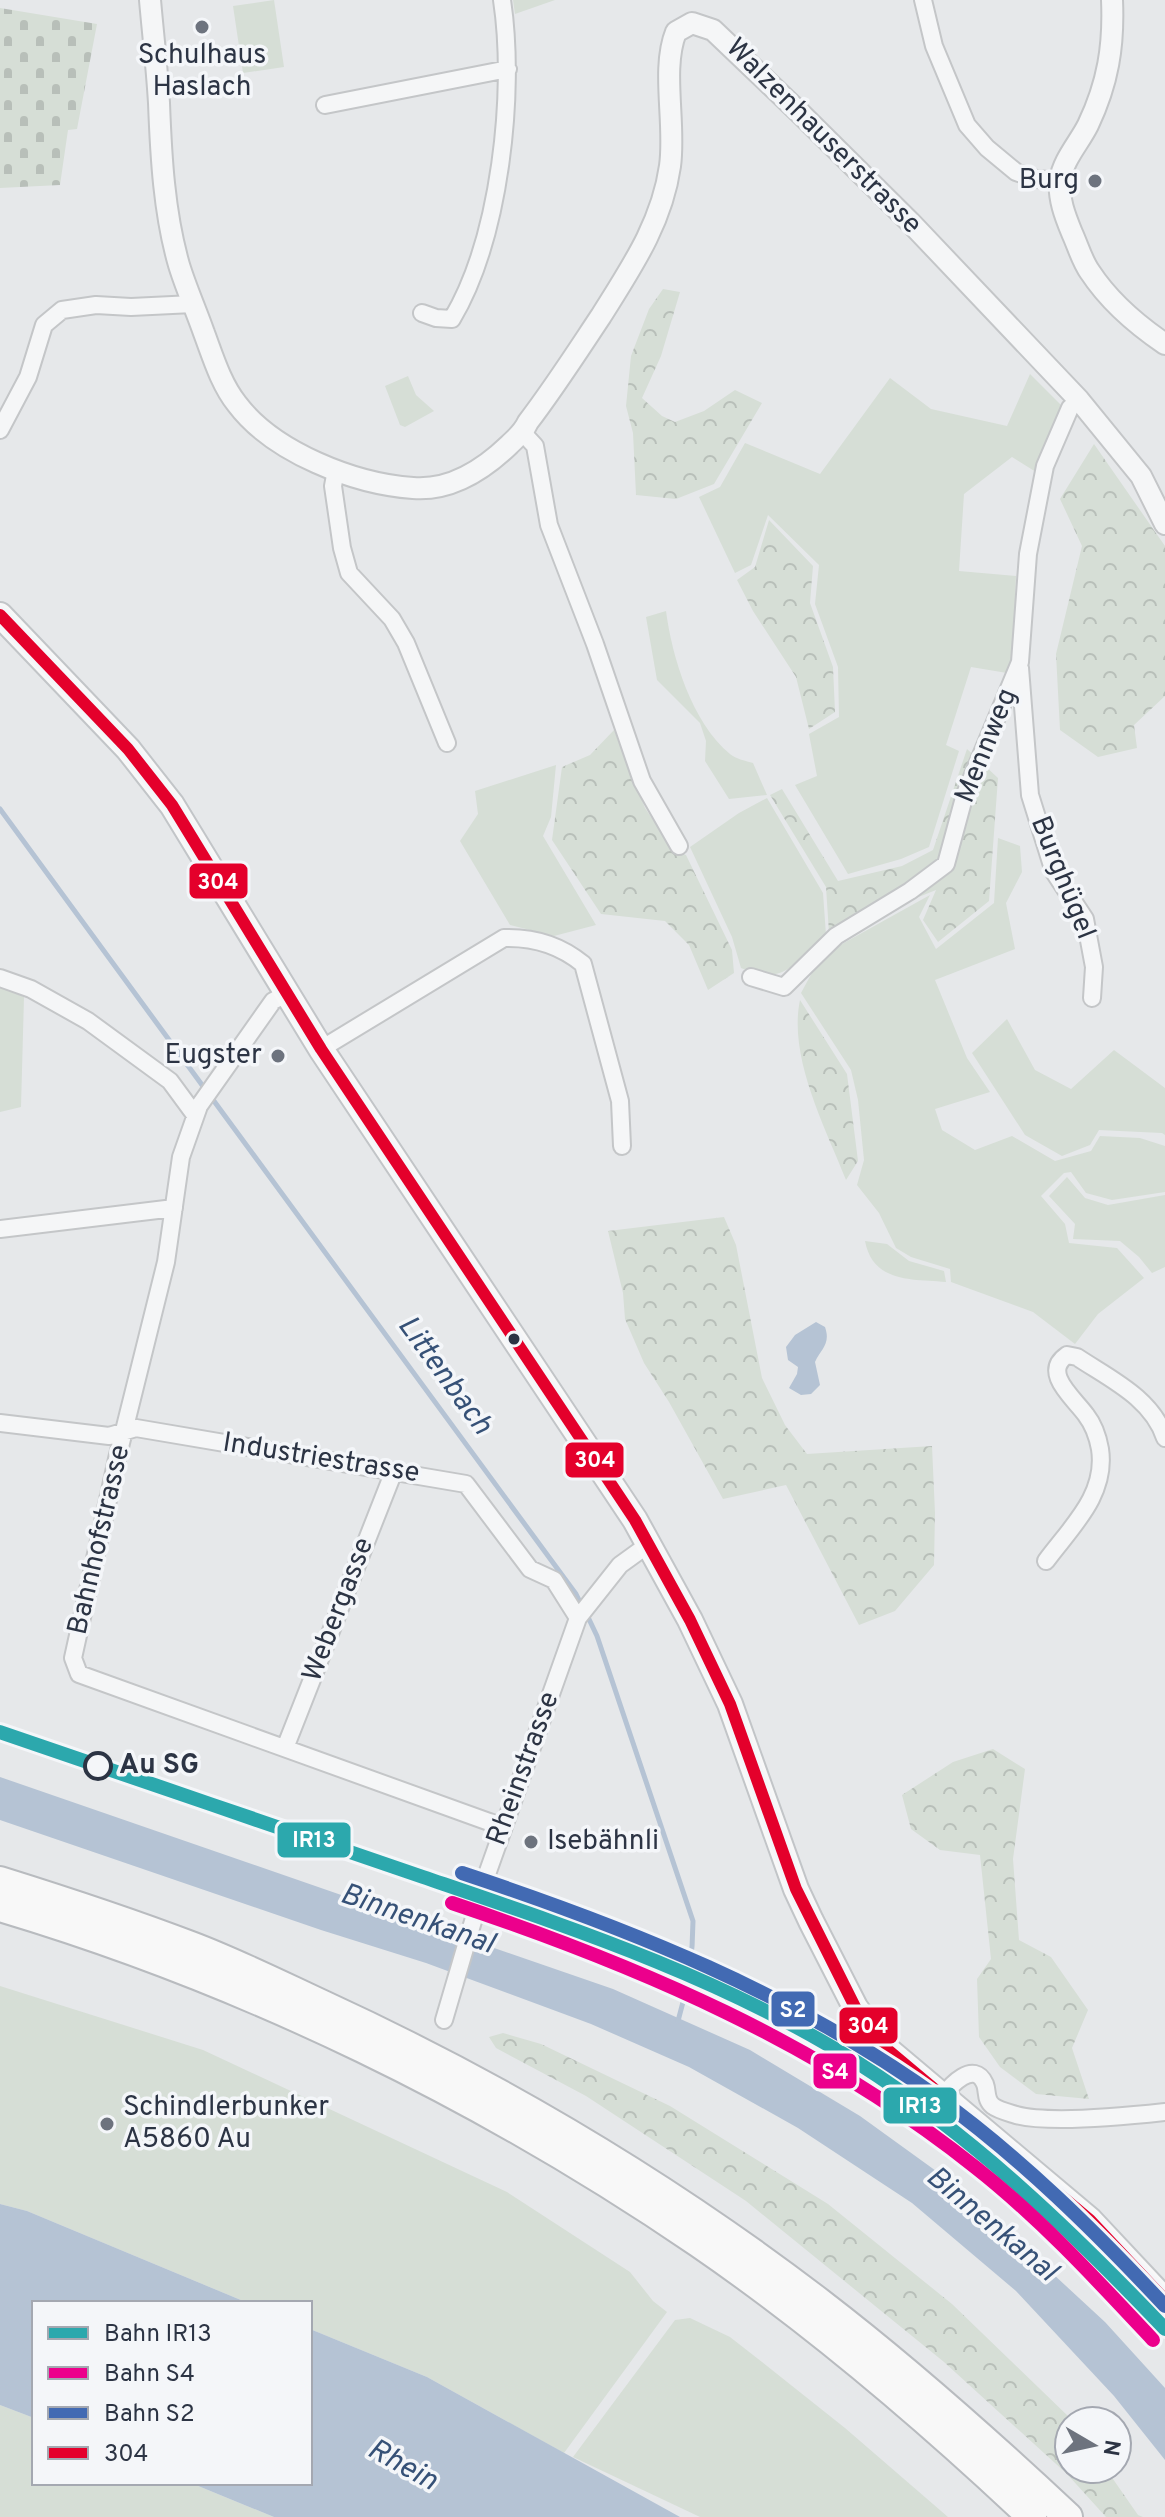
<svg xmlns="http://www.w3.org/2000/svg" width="1165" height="2517" font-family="Overpass,sans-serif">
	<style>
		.green { fill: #d6ded6 }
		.forest { fill: url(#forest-crowns) }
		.cemetery { fill: url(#cemetery-stones) }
		.water { fill: #b5c3d4 }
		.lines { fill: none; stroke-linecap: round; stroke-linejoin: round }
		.stream { stroke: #b5c3d4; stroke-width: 5 }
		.minor-casing { stroke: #c4c6c8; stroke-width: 20 }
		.tertiary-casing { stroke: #c4c6c8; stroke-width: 24 }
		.primary-casing { stroke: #c2c5c8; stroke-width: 28 }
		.motorway-casing { stroke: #b8bbbf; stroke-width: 32 }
		.minor { stroke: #f5f6f7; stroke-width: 16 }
		.tertiary { stroke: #f5f6f7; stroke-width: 20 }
		.primary { stroke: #f8f8f8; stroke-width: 24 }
		.motorway { stroke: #f8f8f8; stroke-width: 28 }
		.bus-1-casing { stroke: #f4f6f9; stroke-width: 18 }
		.bus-1 { stroke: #e4002b; stroke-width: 12 }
		.rail-1-casing { stroke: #f4f6f9; stroke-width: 20 }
		.rail-2-casing { stroke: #f4f6f9; stroke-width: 20 }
		.rail-3-casing { stroke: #f4f6f9; stroke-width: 20 }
		.rail-1 { stroke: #2ca8ad; stroke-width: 14 }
		.rail-2 { stroke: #ec008c; stroke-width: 14 }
		.rail-3 { stroke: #426ab3; stroke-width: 14 }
		.poi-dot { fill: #6d737e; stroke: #f4f6f9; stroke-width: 3 }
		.bus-dot { fill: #2c3444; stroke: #f4f6f9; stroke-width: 3 }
		.stop-dot { fill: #f4f6f9; stroke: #2c3444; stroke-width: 4 }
		.labels { text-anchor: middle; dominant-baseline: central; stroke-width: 7; stroke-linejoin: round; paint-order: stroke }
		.poi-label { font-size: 28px; fill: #2c3444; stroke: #f4f6f9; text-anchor: end }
		.street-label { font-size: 28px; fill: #2c3444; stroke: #f4f6f9 }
		.stop-label { font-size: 28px; font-weight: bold; fill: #2c3444; stroke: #f4f6f9; text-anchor: start }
		.water-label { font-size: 30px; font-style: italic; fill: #365177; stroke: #f4f6f9 }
		.line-badge { stroke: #f4f6f9; stroke-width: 3 }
		.badge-label { font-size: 22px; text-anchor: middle; font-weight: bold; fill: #fff }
	</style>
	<defs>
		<pattern id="forest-crowns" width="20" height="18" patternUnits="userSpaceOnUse" patternTransform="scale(2)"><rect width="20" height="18" fill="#d6ded6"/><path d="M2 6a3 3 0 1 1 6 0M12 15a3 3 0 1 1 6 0" fill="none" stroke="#b8bfb9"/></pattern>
		<pattern id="cemetery-stones" width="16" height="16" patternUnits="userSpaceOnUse" patternTransform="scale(2)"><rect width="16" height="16" fill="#d6ded6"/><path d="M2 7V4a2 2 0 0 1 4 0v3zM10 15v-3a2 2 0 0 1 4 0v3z" fill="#b8bfb9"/></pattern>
	</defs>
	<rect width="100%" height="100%" fill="#e6e8ea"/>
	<path class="green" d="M274,0L284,67L243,73L233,6Z
		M513,0H555L515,14Z
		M1030,374L1062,406L1036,472L1012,457L964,494L959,571L1016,576L1013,653L1007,673L971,667L946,745L959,751L929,847L901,859L848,874L795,785L817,776L809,734L839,717L838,667L815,604L819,565L768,515L751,565L735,573L699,497L720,487L745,443L820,474L890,378L931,409L1007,426Z
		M408,376L416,395L434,411L405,427L400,425L385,386Z
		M666,611C672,657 692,723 730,754C736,759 746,761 753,763L767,795L729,799L705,761L706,741L700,723L657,680L646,617Z
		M556,765L551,817L543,836L596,925L554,936L510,925L460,841L478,814L475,791Z
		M767,798L823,893L826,935C792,962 788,987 741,968L732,937L690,847L739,813Z
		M998,838L1020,846L1022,872L1006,903L1015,949L935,980L967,1058L990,1092L935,1109L942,1130L975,1150L1012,1136L1055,1161L1091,1151L1100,1136L1140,1138L1165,1146V1192L1112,1200L1086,1193L1071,1172L1064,1173L1041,1196L1065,1224L1069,1243L1117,1248L1144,1278L1098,1314L1075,1344L1033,1312L951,1282L950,1269L911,1257L896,1248L879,1213L857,1185L864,1160L858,1100L851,1070L801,993L814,969L842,944L930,895L919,917L936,949L994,903Z
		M0,986L24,997L21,1107L0,1112Z
		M1007,1019L1035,1070L1071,1089L1114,1050L1165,1088V1135L1162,1133L1099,1130L1090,1145L1062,1156L1025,1135L972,1053Z
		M1067,1177L1085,1198L1108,1205L1165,1195V1267L1152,1273L1139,1257L1120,1241L1073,1239L1075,1224L1049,1196Z
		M865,1241L887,1244L909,1261L944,1271L946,1282C912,1279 873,1283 865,1241Z
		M0,1986L203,2050L507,2192L630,2272L653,2301L667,2312L564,2453L427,2377L310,2329V2303H248L27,2211L0,2204Z
		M690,2318L730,2337L762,2362L845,2428L948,2517H700L573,2457L675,2320Z
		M0,2405L34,2418V2483H191L274,2517H0Z"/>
	<path class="forest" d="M663,289L680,292L661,356L642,398L662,416L675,422L704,411L735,390L762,403L714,484L676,499L636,495L633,433L626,406L631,356L649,309Z
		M1094,444L1165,546V696L1134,725L1137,748L1098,757L1060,730L1056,654L1082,546L1060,499Z
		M769,520L813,566L810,603L833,667L835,712L809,729L796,677L753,611L737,580L755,567Z
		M614,730L645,808L674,851L686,855L732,950L734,973L708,990L689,945L665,921L601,914L552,840L562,767L590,755Z
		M967,749L998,778L989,901L938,942L923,920L936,890L829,933L826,887L770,795L782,789L838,881L902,866L933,850Z
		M800,1000L847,1074L858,1161L846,1180C825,1127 788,1057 800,1000Z
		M724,1217L736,1245L762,1378L785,1425L807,1454L932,1446L935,1513L934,1565L895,1611L859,1625L786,1485L723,1499L669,1402L644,1363L625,1319L623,1293L608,1231Z
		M993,1749L1025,1769L1013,1859L1019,1940L1051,1957L1088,2010L1072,2048L1089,2099L1036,2094L1000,2067L979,2037L977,1979L991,1959L980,1855L940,1850L911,1829L902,1795L953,1762Z
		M503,2033L541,2044L670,2106L828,2204L952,2304L1069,2417L1071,2421H1069V2469H1106L1138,2515L1143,2517H1106L1067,2474L944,2362L746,2201L586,2096L496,2048L489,2037Z"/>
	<path class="cemetery" d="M0,8L97,24L77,129L68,130L60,185L0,188Z"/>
	<path class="water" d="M816,1322L825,1327C831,1344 821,1349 815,1362L820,1385L811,1394L801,1395L789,1388L797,1374L798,1367L788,1360L786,1347L795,1335Z
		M0,1777L613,1989L750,2050L860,2116L961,2189L1105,2322L1165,2388V2460L1114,2396L1016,2291L912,2203L798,2128L689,2067L591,2024L426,1963L321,1930L0,1820Z
		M0,2204L27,2211L248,2303H34V2418L0,2405Z
		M310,2329L427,2377L680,2517H274L191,2483H310Z"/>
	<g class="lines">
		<path class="stream" d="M0,809L205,1089
			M211,1097L576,1594L582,1606
			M587,1615L597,1636L693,1921C693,1956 688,1988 678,2021"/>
		<defs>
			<path id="minor" d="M923,0L934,46L967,125L987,148L1016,172L1036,179L1060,181
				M325,105L508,69
				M422,313L436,318L452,319C500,238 516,93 502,0
				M0,430L28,377L44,325L62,310L96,305L131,307L193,304
				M523,433L535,446L549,525L595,644L642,781L679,846
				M336,470L333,486L342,548L349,573L392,619L406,643L447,743
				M1020,668L1030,795L1054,872L1085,919L1094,967L1092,998
				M751,977L784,987L836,936L910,891L946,864L965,794L1020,662L1028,554L1045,466L1070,408L1079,400
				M0,978L31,989L88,1021L170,1081L195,1115
				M286,994L273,1001L199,1106L181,1157L166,1262L117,1459L73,1658L79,1674L503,1827
				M321,1049L504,938C534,937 560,945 583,964L620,1101L622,1146
				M0,1229L174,1208
				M0,1423L109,1436L136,1428L466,1484L530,1569L554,1580L578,1618
				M1046,1561C1071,1527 1107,1495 1100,1449C1098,1438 1093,1424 1086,1415C1074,1398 1041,1373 1067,1355L1077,1357C1110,1379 1152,1398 1165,1438
				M285,1748L394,1471
				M444,2020L486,1877L578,1618L620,1565L649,1544
				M942,2097C950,2086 974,2059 985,2084C988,2092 985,2100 993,2106C998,2110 1010,2113 1016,2115C1050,2124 1129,2116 1165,2112"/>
			<path id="tertiary" d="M150,0C153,34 157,68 159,103C161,156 164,213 179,265C186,288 196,310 204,333C213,357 221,384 237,404C273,452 354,484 413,488C450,491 483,470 509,445C517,437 523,433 528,422C554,388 577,352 601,316C631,268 662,223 670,166C676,124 661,69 676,32L692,23L713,30L801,114L910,222L1079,400L1141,476L1165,524
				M1112,0C1114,46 1108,83 1088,125C1079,143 1063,160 1060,180C1058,198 1065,216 1072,233C1078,246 1082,261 1090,272C1109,301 1137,325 1165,344"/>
			<path id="primary" d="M0,615L128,749L172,805L321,1049L635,1520L690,1620L730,1704L796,1889L811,1921L855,2007L882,2045L1090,2220L1165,2300"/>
			<path id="motorway" d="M0,1881C64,1901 128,1922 191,1946C236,1963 280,1985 323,2005C499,2086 666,2185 820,2303C906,2369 988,2442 1068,2517
				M0,1907C248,1981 485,2097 699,2243C817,2324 928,2419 1032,2517"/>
		</defs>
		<use href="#minor" class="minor-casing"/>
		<use href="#tertiary" class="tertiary-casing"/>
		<use href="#primary" class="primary-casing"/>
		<use href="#motorway" class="motorway-casing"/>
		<use href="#minor" class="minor"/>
		<use href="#tertiary" class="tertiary"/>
		<use href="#primary" class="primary"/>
		<use href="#motorway" class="motorway"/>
		<defs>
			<path id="bus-1" d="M0,615L128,749L172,805L321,1049L635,1520L690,1620L730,1704L796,1889L855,2007L882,2045L1090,2220L1165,2300"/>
		</defs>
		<use href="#bus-1" class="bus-1-casing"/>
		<use href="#bus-1" class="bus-1"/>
		<defs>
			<path id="rail-1" d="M0,1732C141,1780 282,1829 423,1877C572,1928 724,1978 858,2063C973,2136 1072,2231 1165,2329"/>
			<path id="rail-2" d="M452,1903C640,1966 819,2043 975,2167C1040,2218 1097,2280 1153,2340"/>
			<path id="rail-3" d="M462,1873C628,1928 794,1994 937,2097C1021,2158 1094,2230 1165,2306"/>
		</defs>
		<use href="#rail-1" class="rail-1-casing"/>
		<use href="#rail-2" class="rail-2-casing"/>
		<use href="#rail-3" class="rail-3-casing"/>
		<use href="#rail-1" class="rail-1"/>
		<use href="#rail-2" class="rail-2"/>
		<use href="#rail-3" class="rail-3"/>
	</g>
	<g class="poi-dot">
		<circle cx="202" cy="27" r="8"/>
		<circle cx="1095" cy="181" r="8"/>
		<circle cx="278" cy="1056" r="8"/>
		<circle cx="531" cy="1842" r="8"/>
		<circle cx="107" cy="2124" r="8"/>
	</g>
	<circle class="bus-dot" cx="514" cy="1339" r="7"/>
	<circle class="stop-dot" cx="98" cy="1766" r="13"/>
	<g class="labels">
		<g class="poi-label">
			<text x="202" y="56" text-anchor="middle">Schulhaus<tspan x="202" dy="32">Haslach</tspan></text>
			<text x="1079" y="181">Burg</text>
			<text x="262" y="1056">Eugster</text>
			<text x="547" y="1842" text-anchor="start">Isebähnli</text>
			<text x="123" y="2108" text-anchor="start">Schindlerbunker<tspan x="123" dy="32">A5860 Au</tspan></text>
		</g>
		<g class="street-label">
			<text transform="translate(823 137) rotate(45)">Walzenhauserstrasse</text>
			<text transform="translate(987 746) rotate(-68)">Mennweg</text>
			<text transform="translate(1062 878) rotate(68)">Burghügel</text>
			<text transform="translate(321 1459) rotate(9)">Industriestrasse</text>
			<text transform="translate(100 1540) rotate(-77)">Bahnhofstrasse</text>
			<text transform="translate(339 1610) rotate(-69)">Webergasse</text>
			<text transform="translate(524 1769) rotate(-70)">Rheinstrasse</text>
		</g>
		<g class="stop-label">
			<text x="119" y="1766">Au SG</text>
		</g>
		<g class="water-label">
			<text transform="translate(444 1376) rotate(54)">Littenbach</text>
			<text transform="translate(417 1920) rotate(19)">Binnenkanal</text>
			<text transform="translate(991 2225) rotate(40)">Binnenkanal</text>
			<text transform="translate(402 2466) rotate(29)">Rhein</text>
		</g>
	</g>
	<g class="line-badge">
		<rect x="188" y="862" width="61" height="38" rx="8" fill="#e4002b"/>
		<rect x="564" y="1441" width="61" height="38" rx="8" fill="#e4002b"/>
		<rect x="276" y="1821" width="76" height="38" rx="8" fill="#2ca8ad"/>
		<rect x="770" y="1990" width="46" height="38" rx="8" fill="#426ab3"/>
		<rect x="838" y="2006" width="61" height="39" rx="8" fill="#e4002b"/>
		<rect x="812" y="2052" width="46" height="38" rx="8" fill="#ec008c"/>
		<rect x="882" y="2086" width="76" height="39" rx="8" fill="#2ca8ad"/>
	</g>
	<g class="badge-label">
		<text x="218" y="889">304</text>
		<text x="595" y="1467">304</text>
		<text x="314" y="1847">IR13</text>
		<text x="793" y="2017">S2</text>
		<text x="868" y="2033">304</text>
		<text x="835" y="2079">S4</text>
		<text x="920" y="2113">IR13</text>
	</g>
	<rect x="32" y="2301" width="280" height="184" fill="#f4f6f9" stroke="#a4a8b1" stroke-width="2"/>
	<rect x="48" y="2327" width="40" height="12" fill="#2ca8ad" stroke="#a4a8b1" stroke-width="2"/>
	<text x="104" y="2341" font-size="24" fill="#2c3444">Bahn IR13</text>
	<rect x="48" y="2367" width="40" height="12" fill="#ec008c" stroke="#a4a8b1" stroke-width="2"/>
	<text x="104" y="2381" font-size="24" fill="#2c3444">Bahn S4</text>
	<rect x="48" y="2407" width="40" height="12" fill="#426ab3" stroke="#a4a8b1" stroke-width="2"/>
	<text x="104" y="2421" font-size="24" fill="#2c3444">Bahn S2</text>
	<rect x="48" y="2447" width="40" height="12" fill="#e4002b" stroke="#a4a8b1" stroke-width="2"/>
	<text x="104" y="2461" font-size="24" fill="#2c3444">304</text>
	<g transform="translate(1093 2445) rotate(99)"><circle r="38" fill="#f4f6f9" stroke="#a4a8b1" stroke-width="2"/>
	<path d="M0-6L14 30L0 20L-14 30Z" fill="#6d737e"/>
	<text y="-12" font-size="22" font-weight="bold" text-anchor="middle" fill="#2c3444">N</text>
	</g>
</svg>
